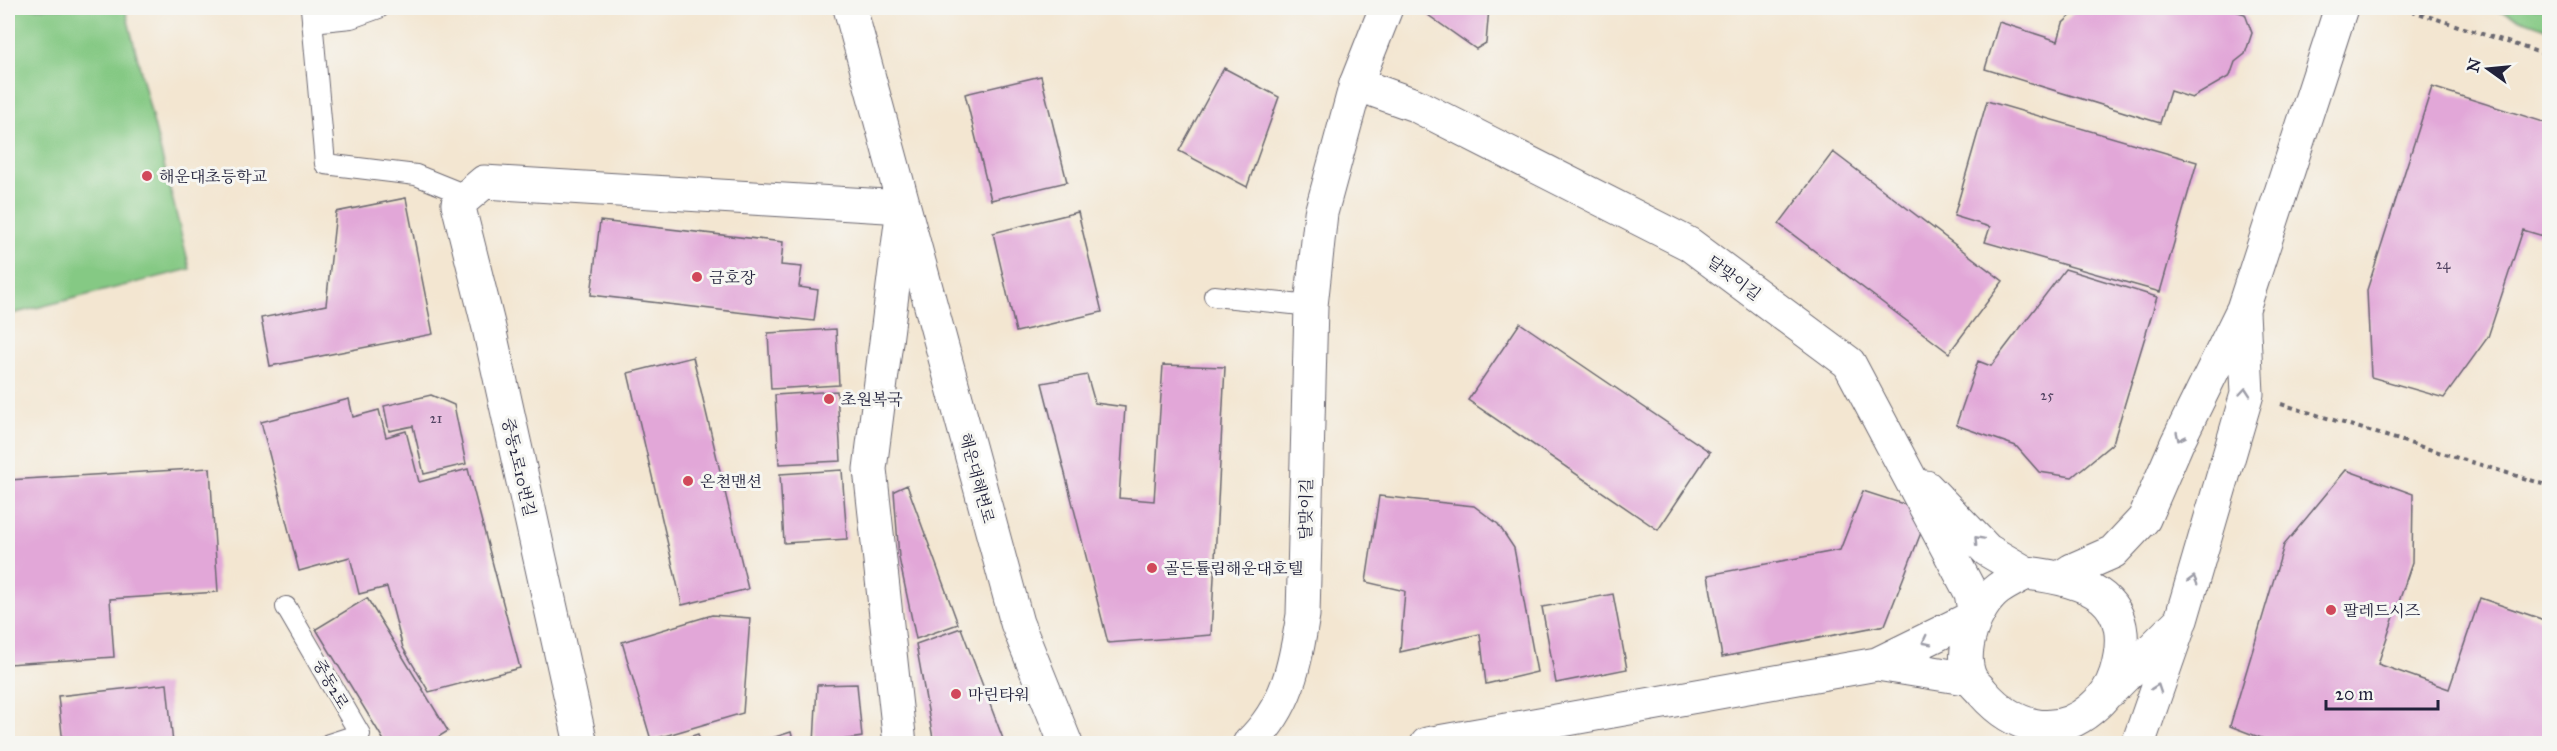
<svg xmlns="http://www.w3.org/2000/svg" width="2557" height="751" font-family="'IM FELL Great Primer','Noto Serif KR',serif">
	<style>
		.green { fill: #85c984; stroke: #547660; stroke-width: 1.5 }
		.building { fill: #e2a7d8 }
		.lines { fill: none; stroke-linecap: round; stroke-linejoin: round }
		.service-casing { stroke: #6b6770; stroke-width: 22 }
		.minor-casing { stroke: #6b6770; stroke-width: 35 }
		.tertiary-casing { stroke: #6b6770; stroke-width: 35 }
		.secondary-casing { stroke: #6b6770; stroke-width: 35 }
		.path { stroke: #6b6770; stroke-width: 4; stroke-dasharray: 4.5 4.5; stroke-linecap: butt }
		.service { stroke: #fff; stroke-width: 20 }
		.minor { stroke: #fff; stroke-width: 33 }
		.tertiary { stroke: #fff; stroke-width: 33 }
		.secondary { stroke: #fff; stroke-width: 33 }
		.oneway { stroke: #9c9ca7 }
		.poi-dot { fill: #d1495b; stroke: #f6f6f2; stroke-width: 2 }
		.labels { text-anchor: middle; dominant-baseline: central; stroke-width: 6; stroke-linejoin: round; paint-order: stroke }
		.number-label { font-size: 14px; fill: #524362 }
		.poi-label { font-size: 16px; fill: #22223b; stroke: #f6f6f2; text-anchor: start }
		.street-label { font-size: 16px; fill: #22223b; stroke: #f6f6f2 }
	</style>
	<rect width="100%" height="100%" fill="#f6f6f2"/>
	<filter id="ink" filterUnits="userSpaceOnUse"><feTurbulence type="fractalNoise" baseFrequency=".0167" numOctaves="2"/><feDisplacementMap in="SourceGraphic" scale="12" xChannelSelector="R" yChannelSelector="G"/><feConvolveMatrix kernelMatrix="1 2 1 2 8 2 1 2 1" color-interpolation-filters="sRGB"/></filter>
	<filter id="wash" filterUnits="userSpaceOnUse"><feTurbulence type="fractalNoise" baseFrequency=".008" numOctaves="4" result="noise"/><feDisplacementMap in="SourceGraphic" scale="24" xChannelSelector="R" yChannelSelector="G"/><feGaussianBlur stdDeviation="1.35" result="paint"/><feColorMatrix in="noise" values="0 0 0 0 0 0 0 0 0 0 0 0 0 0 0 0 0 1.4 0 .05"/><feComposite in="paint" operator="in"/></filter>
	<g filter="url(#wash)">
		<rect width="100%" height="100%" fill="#f3e6d1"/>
		<path class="green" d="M8,8H125L190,269L8,315Z
			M2489,8H2549V29Z"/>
		<g id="blocks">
			<path class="building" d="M1431,8H1489L1486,43L1476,49L1428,15Z
				M2079,8H2225L2245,14L2252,33L2245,54L2235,62L2230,76L2192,98L2170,91L2160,123L1985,69L1999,22L2058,41L2063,23Z
				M1224,68L1279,97L1247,187L1179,151Z
				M1041,76L1067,182L991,200L965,94Z
				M2432,87L2550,124V238L2523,230L2488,337L2444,398L2371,377L2367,290Z
				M1987,101L2197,162L2160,292L1985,242L1990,227L1954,216Z
				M1833,152L2003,281L1949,353L1779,224Z
				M406,198L433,334L270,366L261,318L326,305L336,212Z
				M1078,212L1102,312L1016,332L993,233Z
				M600,221L783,242L781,265L802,267L799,287L818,290L814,321L591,295Z
				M2065,269L2157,297L2113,443L2072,477L2039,472L2016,446L1956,425L1978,361L1991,366Z
				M1520,323L1710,452L1658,530L1468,400Z
				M836,329L839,385L771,389L768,333Z
				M693,357L748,589L682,605L628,373Z
				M1163,365L1225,367L1211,635L1108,643L1042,383L1087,375L1095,403L1125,407L1119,498L1154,501Z
				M837,391L841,461L779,464L775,395Z
				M431,395L454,405L466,464L424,474L413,426L389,431L384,406Z
				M349,399L353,417L379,410L386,437L406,431L419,482L468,469L520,668L429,692L403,648L387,587L359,594L350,557L299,571L261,422Z
				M210,468L218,592L110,599L114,657L8,664V480Z
				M842,470L847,539L784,543L780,474Z
				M2346,470L2413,494L2412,563L2378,664L2449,689L2480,598L2550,622V744H2277L2230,726L2284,545Z
				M907,485L958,624L916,639L899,558L894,491Z
				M1863,491L1913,507L1922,530L1885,625L1722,657L1708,575L1840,550Z
				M1379,496L1474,506L1498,524L1514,548L1537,672L1486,684L1480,634L1400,652L1405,591L1366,582Z
				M1613,594L1627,669L1556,683L1542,607Z
				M367,598L448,731L427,744H386L316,629Z
				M712,615L750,618L743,713L651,740L622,642Z
				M961,628L1005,744H934L916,644Z
				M167,684L173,744H63L58,696Z
				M857,684L862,737L814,744L817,685Z
				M791,732L794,744H756V743Z
				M698,734L701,744H670V743Z"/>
		</g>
	</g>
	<g filter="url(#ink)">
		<use href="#blocks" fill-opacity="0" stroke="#6b6770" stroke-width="1.5"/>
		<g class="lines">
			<defs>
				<path id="service" d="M311,8L325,164L416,175L468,196
					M312,22L351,18L379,8
					M1214,296L1311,306
					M286,607L360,734L329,744"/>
				<path id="minor" d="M1356,84L1415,105L1689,244L1849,363L1971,593L1975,616L1877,664
					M1926,487L1987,550L2026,573
					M2026,573C2089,580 2138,598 2116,673C2111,689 2104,698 2091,709C2054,740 2013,727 1983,693C1980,689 1974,684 1971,679C1958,653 1975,606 1998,589C2006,583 2017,578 2026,573Z
					M2060,578L2072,570L2113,552L2144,519L2177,443L2243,309L2341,8
					M2110,691L2181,620L2247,394L2243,312
					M581,744L489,328L458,204L484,182L903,207L870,469L900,744
					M1427,744L1877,664L1971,679
					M2138,744L2178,629"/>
				<path id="tertiary" d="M1249,744C1288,707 1295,665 1303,615L1311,306L1321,213L1356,84L1386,8"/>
				<path id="secondary" d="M850,8L1017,623L1066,744"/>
			</defs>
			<use href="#service" class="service-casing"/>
			<use href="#minor" class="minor-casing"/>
			<use href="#tertiary" class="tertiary-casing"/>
			<use href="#secondary" class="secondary-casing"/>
			<path class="path" d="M2403,8L2550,56
				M2281,404L2550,486"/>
			<use href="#service" class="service"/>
			<use href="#minor" class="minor"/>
			<use href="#tertiary" class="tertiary"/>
			<use href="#secondary" class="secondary"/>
		</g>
		<defs><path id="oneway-chevron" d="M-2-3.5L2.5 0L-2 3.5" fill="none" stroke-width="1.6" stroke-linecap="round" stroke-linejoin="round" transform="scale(1.5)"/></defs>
		<g class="oneway">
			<use href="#oneway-chevron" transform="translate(2245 392) rotate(-85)"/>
			<use href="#oneway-chevron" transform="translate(2180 437) rotate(116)"/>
			<use href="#oneway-chevron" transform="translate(1978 540) rotate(-133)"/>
			<use href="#oneway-chevron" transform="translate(2193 580) rotate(-74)"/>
			<use href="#oneway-chevron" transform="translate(1926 641) rotate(153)"/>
			<use href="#oneway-chevron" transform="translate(2157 688) rotate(-71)"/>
		</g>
	</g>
	<g class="poi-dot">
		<circle cx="147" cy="176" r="6"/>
		<circle cx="697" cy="277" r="6"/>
		<circle cx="829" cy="399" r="6"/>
		<circle cx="688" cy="481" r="6"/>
		<circle cx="1152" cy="568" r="6"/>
		<circle cx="2331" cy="610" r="6"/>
		<circle cx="956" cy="694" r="6"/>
	</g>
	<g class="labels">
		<g class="number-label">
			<text x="2443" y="264">24</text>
			<text x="2047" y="395">25</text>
			<text x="436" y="418">21</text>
		</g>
		<g class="poi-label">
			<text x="159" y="176">해운대초등학교</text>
			<text x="709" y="277">금호장</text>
			<text x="841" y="399">초원복국</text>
			<text x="700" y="481">온천맨션</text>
			<text x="1164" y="568">골든튤립해운대호텔</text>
			<text x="2343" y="610">팔레드시즈</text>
			<text x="968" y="694">마린타워</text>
		</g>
		<g class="street-label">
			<text transform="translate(1734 278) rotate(37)">달맞이길</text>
			<text transform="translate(519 467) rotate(77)">중동2로10번길</text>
			<text transform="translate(977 478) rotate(75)">해운대해변로</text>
			<text transform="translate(1306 509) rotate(-89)">달맞이길</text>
			<text transform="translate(331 684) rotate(60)">중동2로</text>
		</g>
	</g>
	<rect width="2557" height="751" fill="none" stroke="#f6f6f2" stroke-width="30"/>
	<g transform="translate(2488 69) rotate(285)" stroke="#f6f6f2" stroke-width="4.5" paint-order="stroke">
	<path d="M0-4.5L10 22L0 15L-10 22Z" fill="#22223b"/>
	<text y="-9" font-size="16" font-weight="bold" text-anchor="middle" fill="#22223b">N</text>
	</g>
	<path d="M2326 700v9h112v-9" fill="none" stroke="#22223b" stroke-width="3"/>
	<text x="2335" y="700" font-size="18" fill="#22223b" stroke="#f6f6f2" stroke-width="4.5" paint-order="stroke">20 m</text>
</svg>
